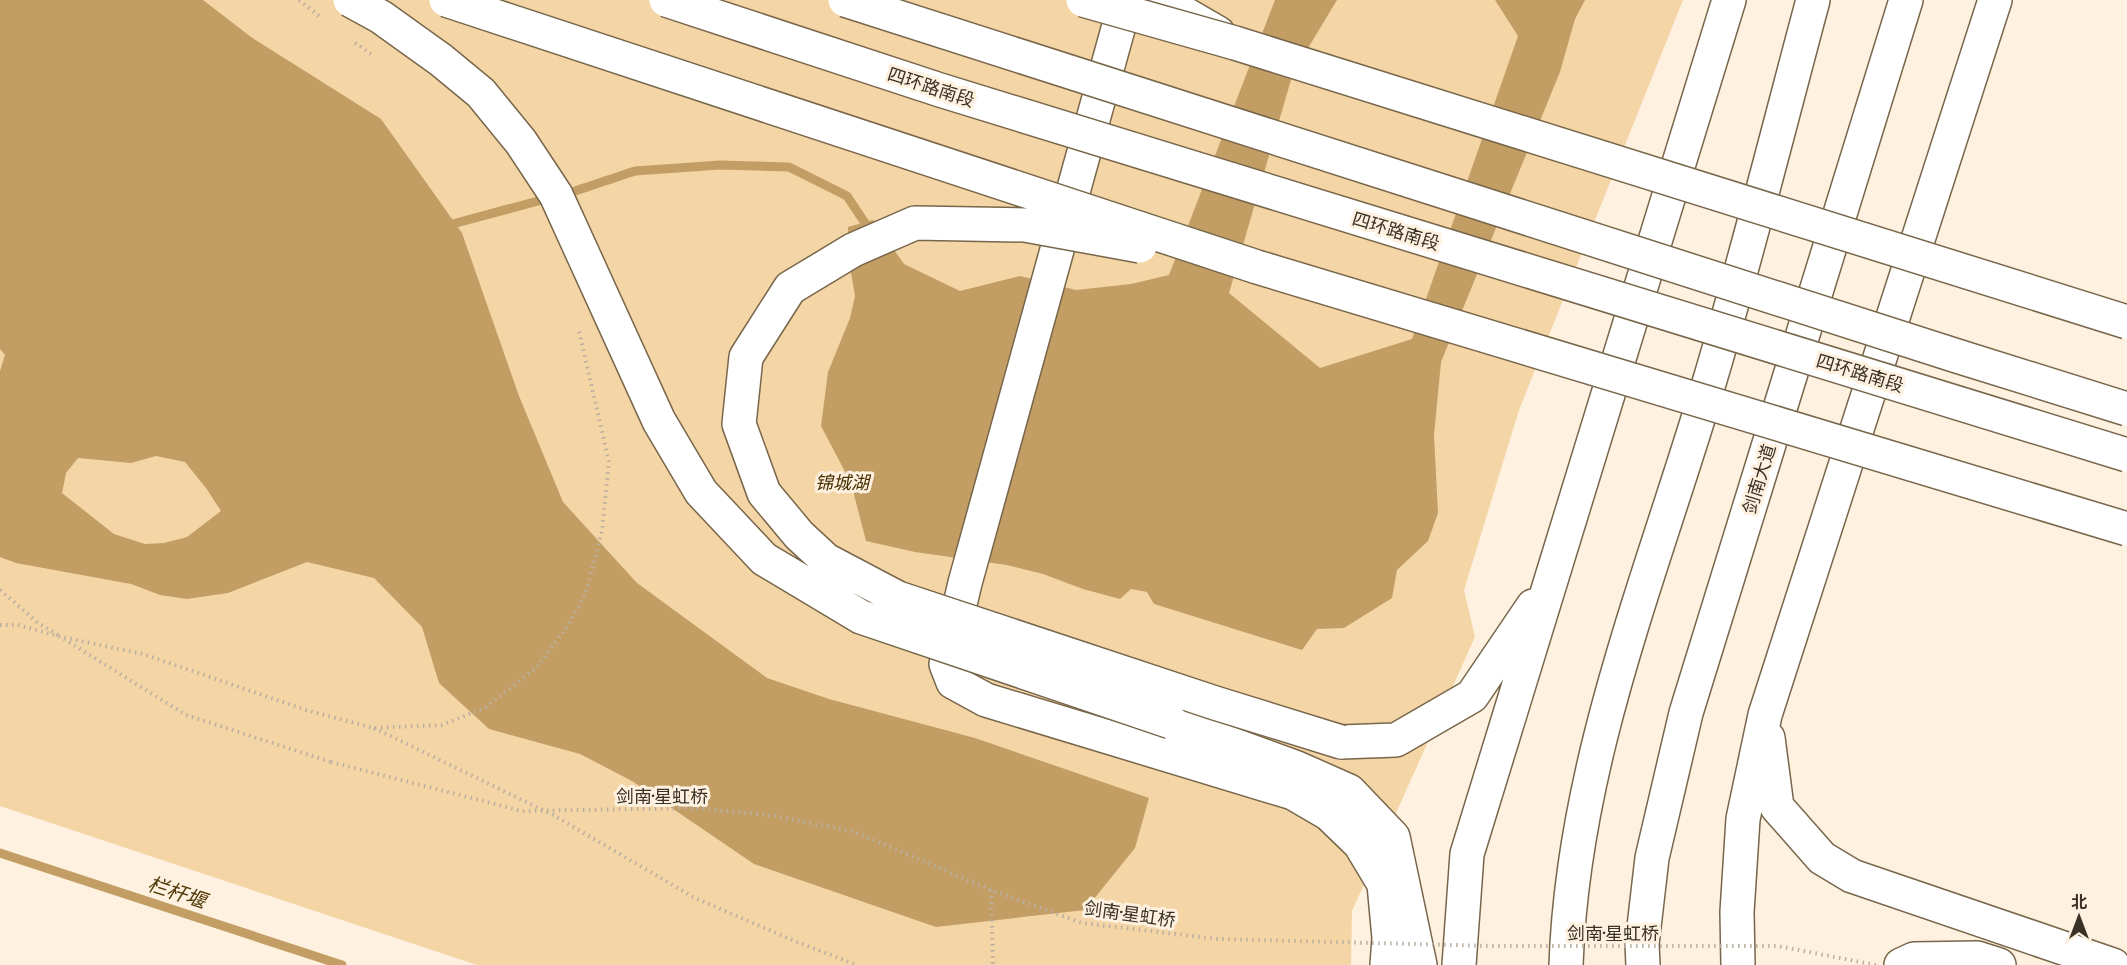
<svg xmlns="http://www.w3.org/2000/svg" width="2127" height="965" font-family="Merriweather,'Noto Sans SC',serif">
	<style>
		.green { fill: #f4d5a6 }
		.water { fill: #c29e65; fill-rule: evenodd }
		.lines { fill: none; stroke-linecap: round; stroke-linejoin: round }
		.stream { stroke: #c29e65; stroke-width: 9 }
		.street-casing { stroke: #78664b; stroke-width: 36 }
		.highway-casing { stroke: #78664b; stroke-width: 36 }
		.path { stroke: #baaf9f; stroke-width: 4; stroke-dasharray: 1.5 4.5; stroke-linecap: butt }
		.street { stroke: #fff; stroke-width: 33 }
		.highway { stroke: #fff; stroke-width: 33 }
		.highway-bridge-casing { stroke: #78664b; stroke-width: 36; stroke-linecap: butt }
		.path-bridge { stroke: #baaf9f; stroke-width: 4; stroke-dasharray: 1.5 4.5; stroke-linecap: butt }
		.highway-bridge { stroke: #fff; stroke-width: 33 }
		.labels { text-anchor: middle; dominant-baseline: central; stroke-width: 6; stroke-linejoin: round; paint-order: stroke }
		.street-label { font-size: 18px; fill: #393125; stroke: #fef1df }
		.park-label { font-size: 18px; font-style: italic; fill: #472f00; stroke: #fef1df }
		.water-label { font-size: 20px; font-style: italic; fill: #513809; stroke: #fef1df }
	</style>
	<rect width="100%" height="100%" fill="#fef1df"/>
	<path class="green" d="M0,0H1683L1519,410L1464,590L1475,637L1352,911L1351,965H477L0,806Z"/>
	<path class="water" d="M0,0H203L251,37L381,119L462,233L519,396L563,502L637,583L767,678L829,699L975,738L1149,798L1135,848L1085,910L936,927L754,864L632,781L580,754L489,729L439,683L422,627L374,578L307,562L228,593L187,599L160,595L131,584L16,563L0,557V371L5,355L0,349ZM156,456L185,462L206,488L221,511L187,537L164,543L145,544L114,534L62,493L66,473L78,458L131,463Z
		M1275,0H1337L1293,73L1229,293L1320,368L1412,339L1518,36L1495,0H1585L1575,19L1560,72L1441,362L1434,435L1438,513L1428,541L1397,570L1392,598L1344,628L1317,629L1302,650L1154,604L1147,592L1131,589L1120,599L1083,589L1043,574L1007,565L915,552L866,541L851,483L821,426L828,372L850,318L855,296L848,255V227L873,220L904,264L960,291L1020,276L1076,290L1131,284L1169,275Z"/>
	<g class="lines">
		<path class="stream" d="M445,226L575,191L635,171L720,165L789,167L847,196L871,232
			M0,853L342,965"/>
		<defs>
			<path id="street" d="M1126,0L965,583L946,664L953,682L986,700L1293,793L1329,814L1360,844L1384,884L1389,938L1387,965"/>
			<path id="highway" d="M1161,0L1218,33
				M1171,722L1297,768L1349,791L1393,837L1420,965
				M1768,738L1777,807L1822,858L1852,876L2113,965
				M1341,742L1396,740L1472,696L1533,606
				M1459,965L1467,854L1729,0
				M1566,965C1573,762 1652,574 1709,383C1747,256 1779,127 1813,0
				M1643,965L1642,944L1652,858L1686,713L1906,0
				M1738,965L1737,912L1743,819L1765,715L1995,0
				M1901,965L1914,959L1977,958L1999,965"/>
		</defs>
		<use href="#street" class="street-casing"/>
		<use href="#highway" class="highway-casing"/>
		<path class="path" d="M299,0L320,17
			M355,43L371,54
			M0,590L37,622L58,635
			M0,625H18L62,637L143,654L306,710L373,728L442,725L485,708L536,668L567,627L585,595L602,531L609,462L579,331
			M64,639L186,715L331,762
			M374,728L553,815L695,898L797,942L857,965
			M991,890L993,965"/>
		<use href="#street" class="street"/>
		<use href="#highway" class="highway"/>
		<defs>
			<path id="highway-bridge" d="M350,0L381,17L441,60L481,93L521,142L556,195L659,421L701,492L764,559L861,617L1171,722
				M446,0L1257,267L2127,529
				M666,0L940,90L2127,455
				M845,0L1957,356L2127,409
				M1083,0L1235,43L2127,322
				M1140,246L1025,225L915,223L853,250L790,288L746,357L739,424L764,493L799,535L826,560L898,598L1215,703L1341,742"/>
		</defs>
		<use href="#highway-bridge" class="highway-bridge-casing"/>
		<path class="path-bridge" d="M331,762L522,811L696,808L769,815L855,832L991,890L1082,923L1218,939L1492,946H1778L1876,965"/>
		<use href="#highway-bridge" class="highway-bridge"/>
	</g>
	<g class="labels">
		<g class="street-label">
			<text transform="translate(931 87) rotate(18)">四环路南段</text>
			<text transform="translate(1396 231) rotate(17)">四环路南段</text>
			<text transform="translate(1860 373) rotate(17)">四环路南段</text>
			<text transform="translate(1759 479) rotate(-73)">剑南大道</text>
			<text x="662" y="796">剑南·星虹桥</text>
			<text transform="translate(1130 914) rotate(8)">剑南·星虹桥</text>
			<text x="1613" y="933">剑南·星虹桥</text>
		</g>
		<g class="park-label">
			<text x="842" y="482">锦城湖</text>
		</g>
		<g class="water-label">
			<text transform="translate(177 892) rotate(18)">栏杆堰</text>
		</g>
	</g>
	<g transform="translate(2079 917)" stroke="#fef1df" stroke-width="4.5" paint-order="stroke">
	<path d="M0-4.5L10 22L0 15L-10 22Z" fill="#393125"/>
	<text y="-9" font-size="16" font-weight="bold" text-anchor="middle" fill="#393125">北</text>
	</g>
</svg>
